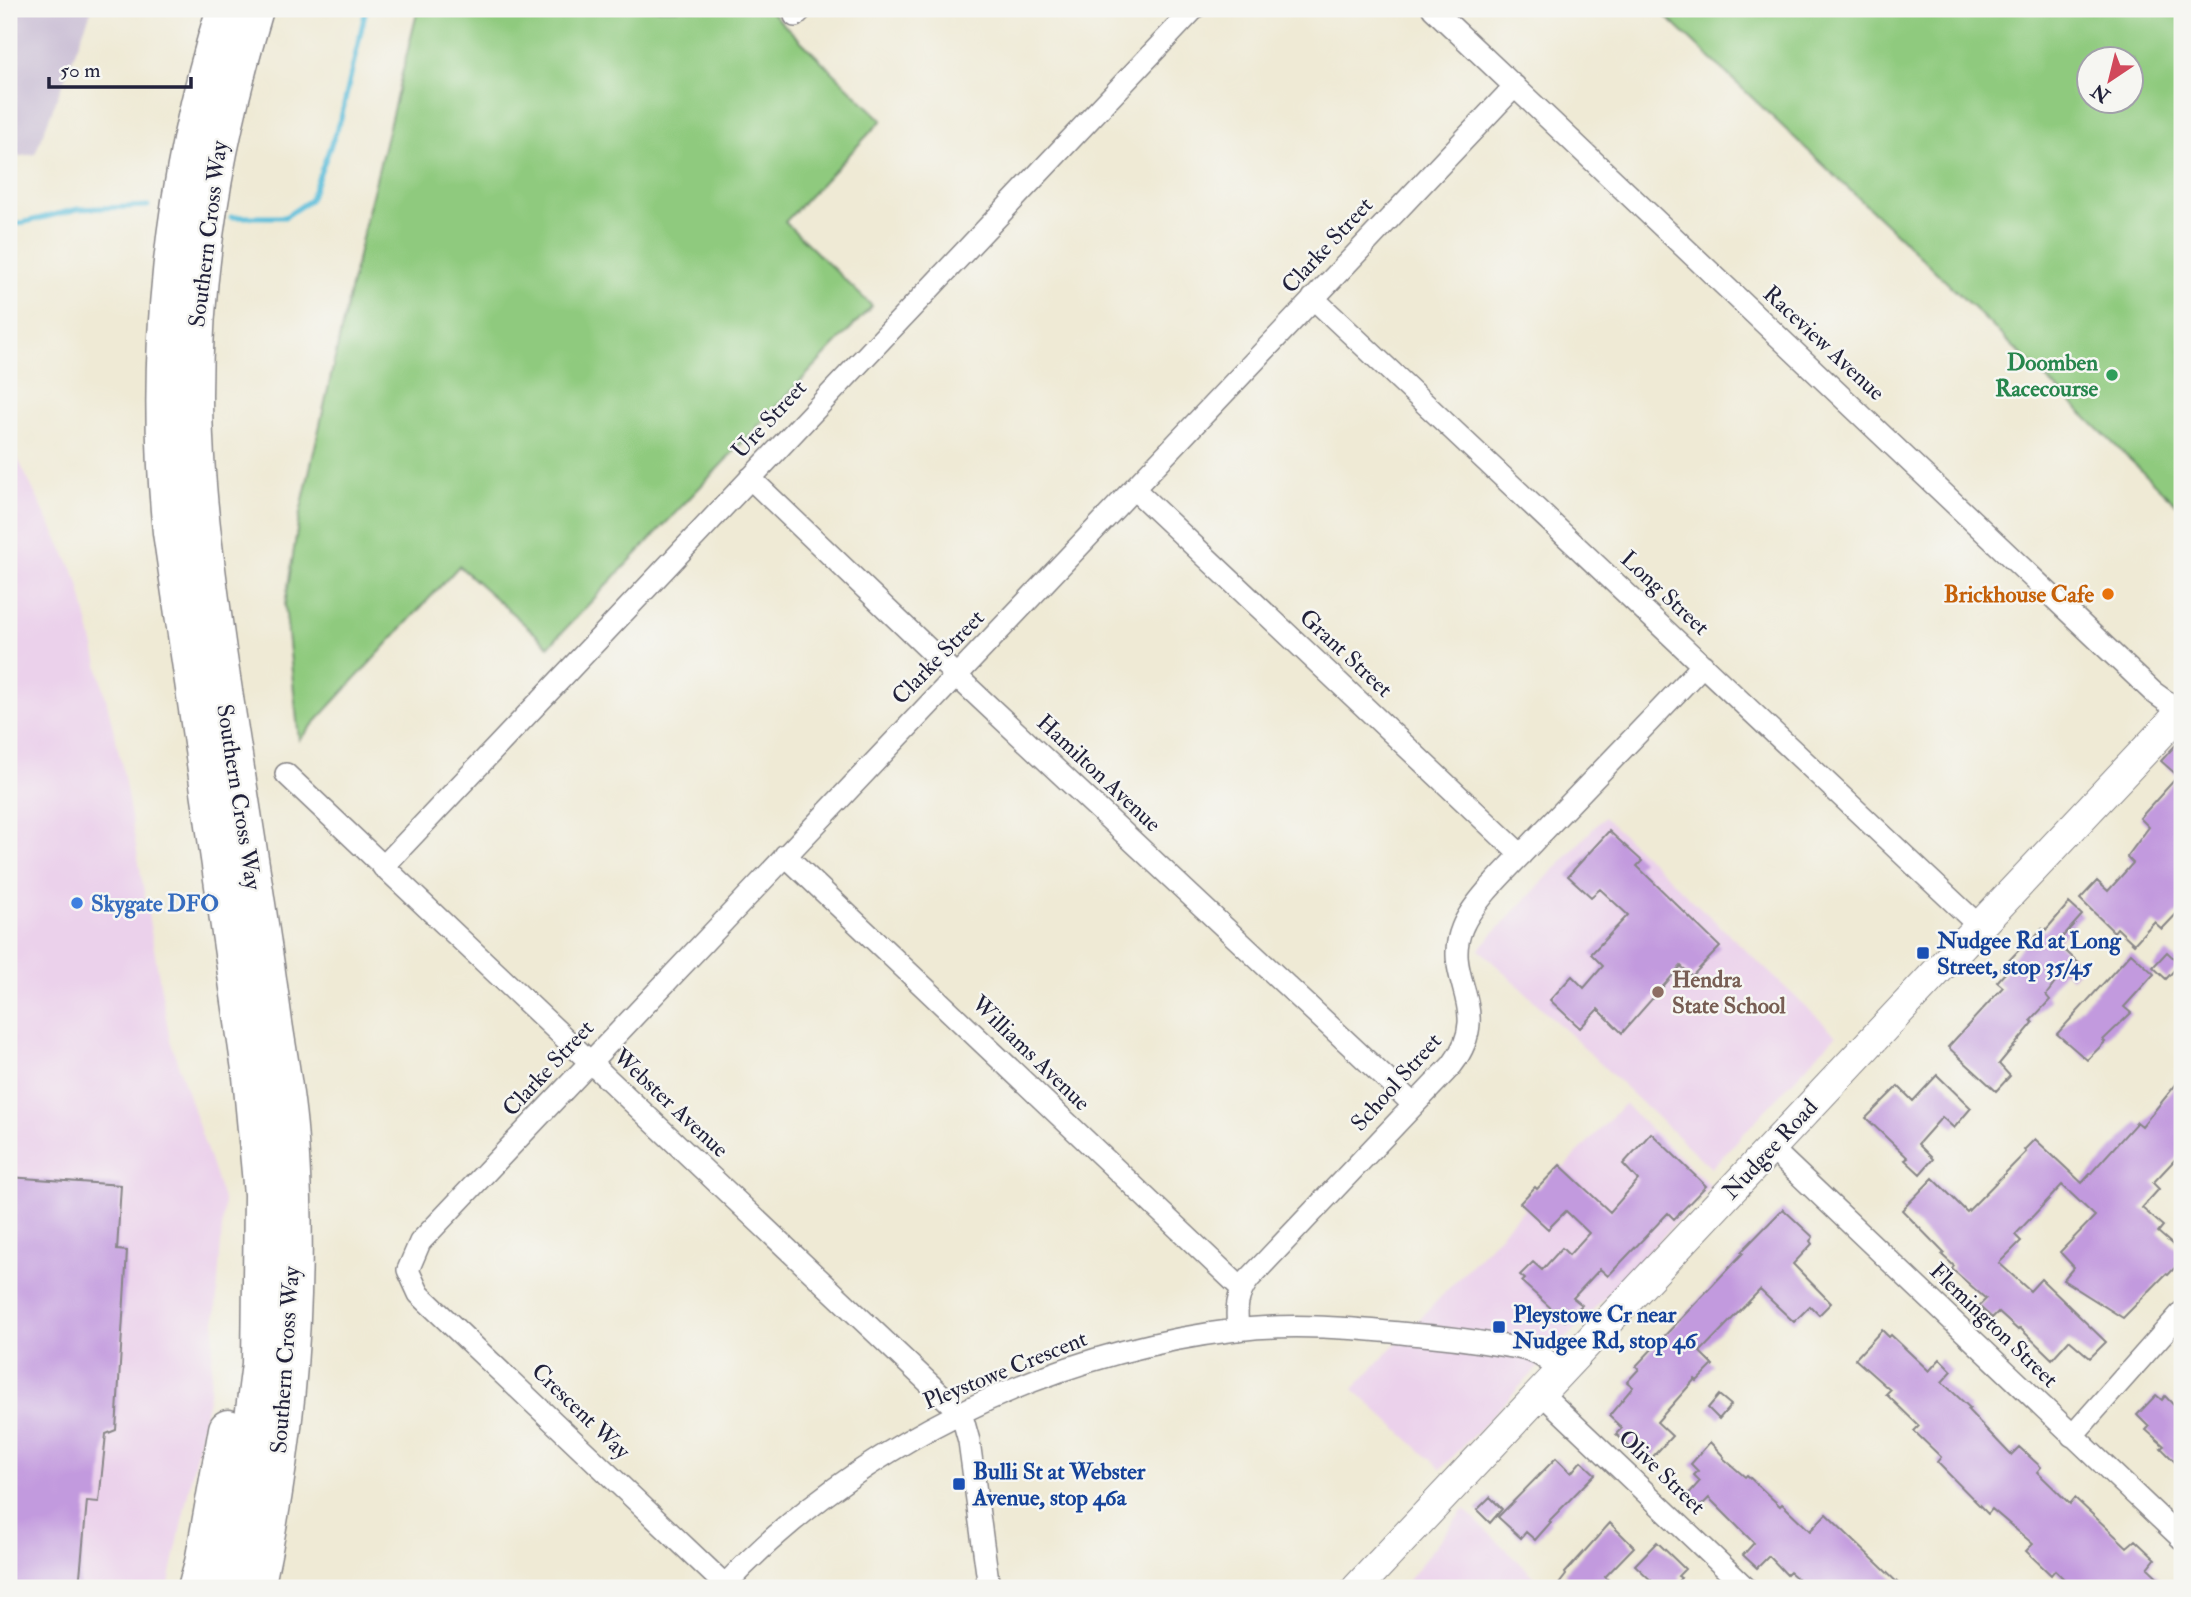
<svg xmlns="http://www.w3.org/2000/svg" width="2191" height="1597" font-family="'IM FELL Double Pica',serif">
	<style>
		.built { fill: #ebd1eb }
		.industrial { fill: #cbbfd5 }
		.green { fill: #8fca7e; stroke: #58765c; stroke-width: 2; fill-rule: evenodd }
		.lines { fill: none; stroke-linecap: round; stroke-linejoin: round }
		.stream { stroke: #5cbeda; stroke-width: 5 }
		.building { fill: #c29ade }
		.minor-casing { stroke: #888688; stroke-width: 24 }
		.secondary-casing { stroke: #888688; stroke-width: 32 }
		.motorway-casing { stroke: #888688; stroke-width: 41 }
		.minor { stroke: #fff; stroke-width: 21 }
		.secondary { stroke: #fff; stroke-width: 30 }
		.motorway { stroke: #fff; stroke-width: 38 }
		.leisure-dot { fill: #2e9e5b; stroke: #f6f6f2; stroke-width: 2.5 }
		.food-dot { fill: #e8710a; stroke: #f6f6f2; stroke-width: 2.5 }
		.shop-dot { fill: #3f7fe0; stroke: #f6f6f2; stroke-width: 2.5 }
		.transit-dot { fill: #1a4fb4; stroke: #f6f6f2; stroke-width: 2.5 }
		.education-dot { fill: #8d6e63; stroke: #f6f6f2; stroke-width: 2.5 }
		.labels { text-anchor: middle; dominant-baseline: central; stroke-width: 5; stroke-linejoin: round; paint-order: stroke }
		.street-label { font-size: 23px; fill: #22223b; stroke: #f6f6f2 }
		.leisure-label { font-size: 23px; font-weight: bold; fill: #27864d; stroke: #f6f6f2; text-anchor: end }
		.food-label { font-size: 23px; font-weight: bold; fill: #c56008; stroke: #f6f6f2; text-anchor: end }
		.shop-label { font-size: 23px; font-weight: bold; fill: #366cbe; stroke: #f6f6f2; text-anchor: start }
		.transit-label { font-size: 23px; font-weight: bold; fill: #164399; stroke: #f6f6f2; text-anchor: start }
		.education-label { font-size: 23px; font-weight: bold; fill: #785e54; stroke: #f6f6f2; text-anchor: start }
	</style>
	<rect width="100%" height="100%" fill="#f6f6f2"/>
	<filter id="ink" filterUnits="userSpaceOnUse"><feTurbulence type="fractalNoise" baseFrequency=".0143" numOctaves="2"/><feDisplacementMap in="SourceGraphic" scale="14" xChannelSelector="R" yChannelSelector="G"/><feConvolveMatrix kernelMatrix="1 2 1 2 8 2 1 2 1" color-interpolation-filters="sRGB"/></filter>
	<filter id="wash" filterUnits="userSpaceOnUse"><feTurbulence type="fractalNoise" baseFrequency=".00686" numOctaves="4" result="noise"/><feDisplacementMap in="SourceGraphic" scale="28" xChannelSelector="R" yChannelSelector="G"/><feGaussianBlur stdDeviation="1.57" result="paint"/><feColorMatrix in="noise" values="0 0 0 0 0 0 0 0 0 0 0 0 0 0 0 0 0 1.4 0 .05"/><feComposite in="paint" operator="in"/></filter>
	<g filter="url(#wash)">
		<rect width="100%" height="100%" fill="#efead5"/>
		<path class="built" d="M9,441L78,580L122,766L170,1040L224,1202L210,1389L168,1588H9Z
			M1604,817L1836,1035L1711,1168L1479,949Z
			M1624,1104L1711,1186L1441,1469L1353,1389Z
			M1464,1509L1543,1585L1540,1588H1402Z"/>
		<path class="industrial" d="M9,9H92L35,154L9,158Z"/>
		<path class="green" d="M418,9H768L882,120L785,222L872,306L549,646L459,566L299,740L285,605L299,518L366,220Z
			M1658,9H2182V510L1902,239ZM2090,60H2132V102H2090Z"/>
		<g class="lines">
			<path class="stream" d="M231,217H285L310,200L341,118L366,9
				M9,226L78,209L148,206"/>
		</g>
		<g id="blocks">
			<path class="building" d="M2182,738V908L2162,929L2154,922L2134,944L2117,928L2114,932L2080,899L2097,881L2108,891L2133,863L2127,857L2149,827L2140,818L2178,776L2161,761Z
				M1609,831L1642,861L1637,866L1720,947L1692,976L1681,966L1622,1033L1598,1009L1580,1028L1550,1000L1572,976L1584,988L1603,966L1591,954L1628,915L1600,889L1591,897L1568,876Z
				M2069,903L2082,915L2057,943L2082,966L2071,978L2064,971L2046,995L2050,1000L2031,1020L2033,1023L1999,1064L2010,1076L1996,1091L1948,1047L2003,987L1997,982L2005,973L2001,969L2031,937L2033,940L2042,929L2044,932Z
				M2167,952L2180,964L2166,979L2153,967Z
				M2131,953L2154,974L2124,1007L2131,1013L2103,1040L2105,1042L2087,1060L2057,1034Z
				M1937,1075L1971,1108L1954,1128L1942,1117L1918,1144L1933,1159L1920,1174L1905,1160L1908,1158L1866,1118L1898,1086L1913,1101Z
				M2182,1077V1152L2153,1183L2159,1189L2142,1208L2163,1226L2158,1232L2182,1253V1260L2168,1275L2166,1274L2123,1318L2063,1280L2074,1267L2060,1252L2095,1216L2062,1185L2015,1235L2021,1241L1999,1263L2030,1291L2041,1279L2106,1342L2090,1358L2069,1340L2052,1359L2020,1328L2018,1330L1998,1312L1992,1318L1979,1306L1986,1299L1952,1269L1954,1266L1942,1255L1944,1253L1902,1210L1933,1178L1967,1212L2026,1152L2024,1150L2035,1139L2082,1183L2137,1122L2142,1126Z
				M1651,1133L1706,1186L1674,1219L1668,1213L1608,1276L1600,1269L1573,1298L1582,1305L1565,1321L1522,1282L1525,1279L1520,1275L1533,1262L1542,1270L1562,1248L1569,1255L1589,1233L1566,1211L1548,1229L1520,1203L1535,1187L1537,1189L1560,1165L1610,1212L1638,1180L1623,1164Z
				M9,1177L121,1185L117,1250L127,1251L116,1430L106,1434L99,1502L87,1501L79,1587L9,1588Z
				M1783,1209L1813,1237L1810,1241L1812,1244L1793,1264L1831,1303L1819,1315L1810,1306L1794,1322L1760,1290L1700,1352L1713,1365L1697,1381L1695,1379L1657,1422L1672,1436L1647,1463L1616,1434L1622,1428L1609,1416L1633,1387L1627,1382L1639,1369L1636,1366L1743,1253L1741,1252Z
				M1882,1330L1889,1337L1891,1335L1929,1371L1940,1359L1952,1371L1942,1382L1970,1408L1968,1410L2011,1455L2019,1447L2041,1467L2037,1472L2070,1504L2075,1498L2127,1547L2135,1540L2155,1559L2148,1568L2169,1588H2073L2055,1570L2051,1575L2026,1551L2033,1544L1992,1509L1988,1514L1937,1462L1941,1457L1914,1431L1919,1426L1886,1394L1890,1390L1855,1359Z
				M1719,1395L1731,1405L1719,1419L1708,1408Z
				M2156,1395L2162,1400L2165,1396L2182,1414V1469L2161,1448L2164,1446L2146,1430L2149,1427L2137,1415Z
				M1710,1442L1724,1457L1723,1458L1745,1477L1747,1475L1780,1506L1782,1504L1810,1531L1826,1514L1903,1588H1808L1790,1572L1787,1575L1769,1556L1757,1568L1743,1555L1754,1543L1709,1498L1697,1510L1685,1498L1700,1481L1694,1475L1698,1471L1691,1464Z
				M1556,1458L1571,1473L1581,1461L1595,1474L1549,1521L1551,1522L1535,1540L1526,1532L1521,1538L1498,1517Z
				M1490,1497L1502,1509L1490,1523L1477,1510Z
				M1610,1523L1634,1547L1605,1577L1617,1588H1556L1566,1575L1565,1573Z
				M1657,1542L1685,1569L1678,1576L1681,1578L1672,1588H1659L1635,1565Z"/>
		</g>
	</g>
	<g filter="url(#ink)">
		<use href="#blocks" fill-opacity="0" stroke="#888688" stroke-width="2"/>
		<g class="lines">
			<defs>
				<path id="minor" d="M1433,9L2153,692L2181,712
					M795,16L802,9
					M1313,298L1979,926
					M750,478L966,685L1414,1105
					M1134,489L1521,855
					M286,774L951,1404L964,1423L969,1441L989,1588
					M785,855L1242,1289
					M383,867L1194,9
					M1771,1148L2182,1539
					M1238,1330C1236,1309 1236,1296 1249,1279L1452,1065C1495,1008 1441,979 1462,928C1473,900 1516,861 1537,838C1592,781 1648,723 1703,665
					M1541,1393L1746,1588
					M2072,1436L2182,1312
					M725,1585L419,1294L408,1270L420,1242L1515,86
					M722,1588C854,1447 1044,1353 1236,1330C1293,1323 1353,1328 1410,1334C1440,1336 1470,1340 1499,1345C1511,1347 1524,1348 1535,1353C1545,1357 1553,1365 1561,1372"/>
				<path id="secondary" d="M1357,1588L2182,711"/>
				<path id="motorway" d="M226,9C173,178 154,356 172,532L252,1076L263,1194L261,1364L243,1504L226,1588
					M254,9C216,135 193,263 193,395C193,483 206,572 218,658C236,780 257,901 273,1023C279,1063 287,1103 289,1142C300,1294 287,1440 255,1588
					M197,1588L204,1563L228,1429"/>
			</defs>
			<use href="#minor" class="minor-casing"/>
			<use href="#secondary" class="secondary-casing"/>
			<use href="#motorway" class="motorway-casing"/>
			<use href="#minor" class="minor"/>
			<use href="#secondary" class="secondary"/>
			<use href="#motorway" class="motorway"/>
		</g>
	</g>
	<circle class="leisure-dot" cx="2112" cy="375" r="7"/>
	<circle class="food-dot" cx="2108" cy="594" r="7"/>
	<circle class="shop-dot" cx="77" cy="903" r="7"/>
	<g class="transit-dot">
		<rect x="1916" y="946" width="14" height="14" rx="3.5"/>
		<rect x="1492" y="1320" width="14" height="14" rx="3.5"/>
		<rect x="952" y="1477" width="14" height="14" rx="3.5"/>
	</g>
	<circle class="education-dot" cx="1658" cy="992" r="7"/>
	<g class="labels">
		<g class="street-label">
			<text transform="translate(208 234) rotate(-83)">Southern Cross Way</text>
			<text transform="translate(1327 245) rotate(-47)">Clarke Street</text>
			<text transform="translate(1824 343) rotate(43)">Raceview Avenue</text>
			<text transform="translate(769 419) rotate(-47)">Ure Street</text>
			<text transform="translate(1665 593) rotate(43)">Long Street</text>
			<text transform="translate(1346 653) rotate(43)">Grant Street</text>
			<text transform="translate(938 657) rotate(-46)">Clarke Street</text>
			<text transform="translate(1099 773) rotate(43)">Hamilton Avenue</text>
			<text transform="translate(239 797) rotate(81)">Southern Cross Way</text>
			<text transform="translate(1031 1053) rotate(44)">Williams Avenue</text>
			<text transform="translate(548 1068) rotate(-47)">Clarke Street</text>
			<text transform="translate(1396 1082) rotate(-48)">School Street</text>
			<text transform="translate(671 1103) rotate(43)">Webster Avenue</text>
			<text transform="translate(1770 1149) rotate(-47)">Nudgee Road</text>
			<text transform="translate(1994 1325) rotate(44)">Flemington Street</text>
			<text transform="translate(285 1360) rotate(-86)">Southern Cross Way</text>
			<text transform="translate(1005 1370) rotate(-22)">Pleystowe Crescent</text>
			<text transform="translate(581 1411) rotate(44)">Crescent Way</text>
			<text transform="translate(1662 1472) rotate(44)">Olive Street</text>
		</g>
		<g class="leisure-label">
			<text x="2098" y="362">Doomben<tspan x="2098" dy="26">Racecourse</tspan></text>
		</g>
		<g class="food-label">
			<text x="2094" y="594">Brickhouse Cafe</text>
		</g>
		<g class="shop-label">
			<text x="91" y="903">Skygate DFO</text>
		</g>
		<g class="transit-label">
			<text x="1937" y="940">Nudgee Rd at Long<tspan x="1937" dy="26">Street, stop 35/45</tspan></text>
			<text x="1513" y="1314">Pleystowe Cr near<tspan x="1513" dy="26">Nudgee Rd, stop 46</tspan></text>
			<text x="973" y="1471">Bulli St at Webster<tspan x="973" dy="26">Avenue, stop 46a</tspan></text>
		</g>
		<g class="education-label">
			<text x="1672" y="979">Hendra<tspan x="1672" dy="26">State School</tspan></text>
		</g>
	</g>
	<rect width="2191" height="1597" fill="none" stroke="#f6f6f2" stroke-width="35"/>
	<g transform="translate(2110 80) rotate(215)"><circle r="33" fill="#f6f6f2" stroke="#a1a1a9" stroke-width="2"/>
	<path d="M0-5L12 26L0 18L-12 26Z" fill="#d1495b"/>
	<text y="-10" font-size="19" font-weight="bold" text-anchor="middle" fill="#22223b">N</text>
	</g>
	<path d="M49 77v10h142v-10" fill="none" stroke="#22223b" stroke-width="3.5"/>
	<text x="60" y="77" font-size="21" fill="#22223b" stroke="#f6f6f2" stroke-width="5" paint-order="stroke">50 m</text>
</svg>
